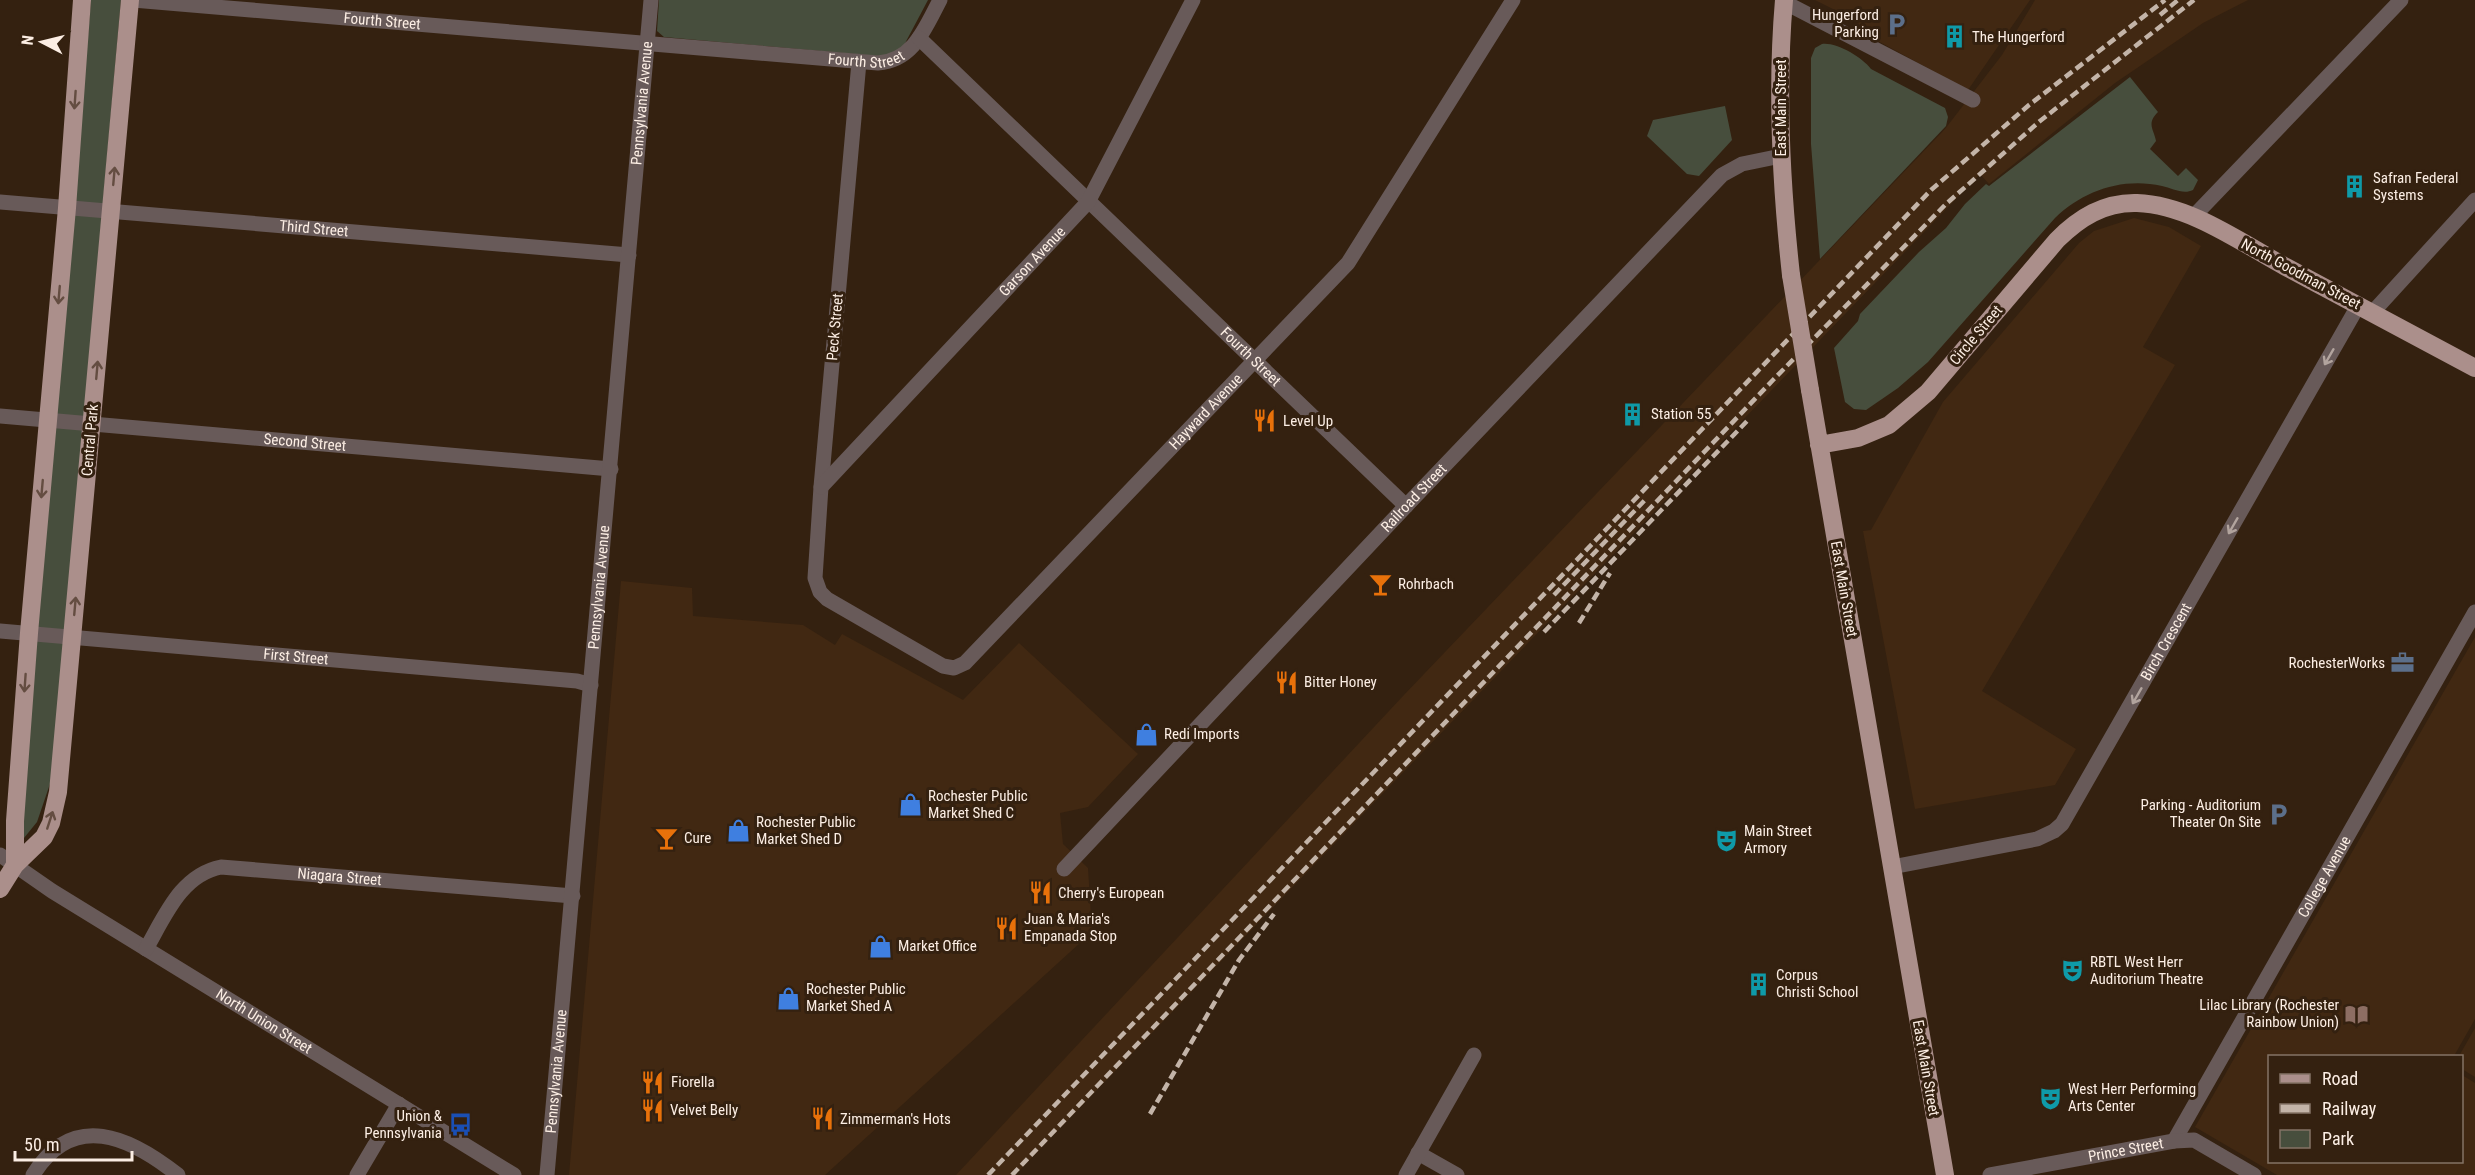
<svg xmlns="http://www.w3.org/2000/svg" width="2475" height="1175" font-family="'Roboto Condensed',sans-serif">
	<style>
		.built { fill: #412812 }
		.green { fill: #474e3d }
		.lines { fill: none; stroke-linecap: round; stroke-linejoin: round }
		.minor { stroke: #685a59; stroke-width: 15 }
		.major { stroke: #ab8f8b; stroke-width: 18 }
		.rail { stroke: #c3b4a8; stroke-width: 4.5; stroke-dasharray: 9 4.5; stroke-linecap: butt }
		.major-bridge { stroke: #ab8f8b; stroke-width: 18 }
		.oneway { stroke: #644d41 }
		.oneway2 { stroke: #b2a49e }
		.labels { text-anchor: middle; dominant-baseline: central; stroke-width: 6; stroke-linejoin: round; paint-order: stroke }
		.poi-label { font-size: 15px; fill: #fceee4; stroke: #342110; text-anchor: start }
		.street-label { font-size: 15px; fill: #fceee4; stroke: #342110 }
	</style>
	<rect width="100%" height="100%" fill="#342110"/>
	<path class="built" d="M1815,0H2030L1968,90L1854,28L1857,21Z
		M2035,0H2248L2203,23L2115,83L1989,184L1980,174L1015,1175H956L1403,696L1945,129L2002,55Z
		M2134,218L2169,227L2201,246L2143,347L2175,365L1982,691L2076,749L2055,785L1915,809L1863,531L1871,530L1943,402L2079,243L2094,231Z
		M621,581L692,588L693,616L803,625L835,645L842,634L963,700L1019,643L1138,754L1088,807L1060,813L1063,844L1088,868L1092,932L825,1175H569Z
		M2475,637V1019L2454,1056H2270V1162H2462V1075L2475,1083V1175H2277L2195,1127Z
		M2475,1028V1077L2462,1069V1056H2459Z"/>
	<path class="green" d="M91,0H121L52,778L37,822L24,838H21L19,830Z
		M659,0H928L902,49L889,57L664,37L657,31Z
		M1822,44C1836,42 1862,57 1871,69L1945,108L1948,117L1946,126L1820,259L1811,144V58L1815,48Z
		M2130,77L2158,112C2146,124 2154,129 2156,141L2150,149L2178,176L2186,168L2198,180L2193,190C2183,195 2172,188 2162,186C2122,177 2083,191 2055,218L1928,362L1898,388L1866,410L1854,409L1845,402L1834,348L1858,321L1860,314L1919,252L1946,228L1965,204L1986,184L1989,186Z
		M1725,106L1732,140L1699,176L1687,174L1647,136L1653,120Z"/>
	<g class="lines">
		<g class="minor">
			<path id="s1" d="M133,0L878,63C914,60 925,28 940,0"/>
			<path d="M1784,2L1973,100"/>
			<path id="s2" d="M919,38L1406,506"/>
			<path id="s3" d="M859,62L821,487L815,578L820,592L827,599L943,666L954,668L965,663L1348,263L1513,0"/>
			<path id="s4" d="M0,202L629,255"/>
			<path d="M2193,217L2401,0"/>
			<path d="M2372,313L2475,200"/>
			<path id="s5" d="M0,416L611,469"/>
			<path id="s6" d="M821,487L1088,202L1193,0"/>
			<path id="s7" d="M0,631L577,681L591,685"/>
			<path id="s8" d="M0,855L52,891L514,1175"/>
			<path id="s9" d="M1892,867L2037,839L2054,831L2062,824L2358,306"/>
			<path id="s10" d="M1064,869L1406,506L1722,175L1742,164L1781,156"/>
			<path id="s11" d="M146,949C165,916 181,875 221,867L573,896"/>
			<path id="s12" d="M2174,1141L2475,612"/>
			<path d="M1418,1153L1457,1175"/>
			<path d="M33,1175C73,1110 130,1137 178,1175"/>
			<path d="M357,1175L399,1104"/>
			<path id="s13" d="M547,1175L651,0"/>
			<path d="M1406,1175L1474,1055"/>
			<path id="s14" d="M1990,1175L2174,1141L2194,1140L2254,1175"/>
		</g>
		<path class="major" d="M1784,0C1776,92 1781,184 1791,275
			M1810,390L1945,1175
			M1819,445L1858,438L1889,425L1928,392L2057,240C2079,218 2104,202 2137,203C2190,205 2240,242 2286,267C2349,301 2412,335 2475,368
			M15,865V821L29,633L67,208L82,0
			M0,889L15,865L44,837L51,823L58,792L130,0"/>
		<path class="rail" d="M2160,15L2178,0
			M1554,595L1645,500
			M1579,623L1610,573
			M1544,632L1749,419
			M1150,1114L1239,960L1274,914
			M988,1175L1931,190L2029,105L2165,0
			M1012,1175L1773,380L1946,204L2040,121L2194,0"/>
		<path class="major-bridge" d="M1791,275L1810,390"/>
	</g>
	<defs><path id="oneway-shaft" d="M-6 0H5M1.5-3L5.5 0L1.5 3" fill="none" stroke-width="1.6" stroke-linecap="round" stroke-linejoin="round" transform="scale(1.5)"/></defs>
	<g class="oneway">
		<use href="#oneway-shaft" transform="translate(75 100) rotate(94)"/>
		<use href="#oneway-shaft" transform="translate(114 176) rotate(-85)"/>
		<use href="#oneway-shaft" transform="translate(59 295) rotate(95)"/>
		<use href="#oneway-shaft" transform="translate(97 370) rotate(-85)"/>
		<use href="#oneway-shaft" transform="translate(42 489) rotate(95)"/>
		<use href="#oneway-shaft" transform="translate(75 606) rotate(-85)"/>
		<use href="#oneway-shaft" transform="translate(25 683) rotate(94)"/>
		<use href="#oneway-shaft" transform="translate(50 820) rotate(-72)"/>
	</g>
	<g class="oneway2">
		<use href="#oneway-shaft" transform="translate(2329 357) rotate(120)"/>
		<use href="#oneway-shaft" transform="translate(2233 526) rotate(120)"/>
		<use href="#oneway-shaft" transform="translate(2137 696) rotate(120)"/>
	</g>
	<defs>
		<symbol id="parking-bare" viewBox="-9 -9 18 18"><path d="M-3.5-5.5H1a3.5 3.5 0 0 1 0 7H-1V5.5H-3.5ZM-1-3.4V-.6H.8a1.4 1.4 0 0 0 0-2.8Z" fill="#5c6f8a" stroke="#342110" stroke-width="2.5" paint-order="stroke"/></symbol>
		<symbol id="building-bare" viewBox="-9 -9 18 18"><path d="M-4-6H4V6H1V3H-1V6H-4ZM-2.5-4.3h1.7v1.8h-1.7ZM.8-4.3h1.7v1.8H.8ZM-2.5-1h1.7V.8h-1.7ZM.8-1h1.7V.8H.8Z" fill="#0f9aa8" stroke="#342110" stroke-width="2.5" paint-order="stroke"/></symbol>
		<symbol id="restaurant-bare" viewBox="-9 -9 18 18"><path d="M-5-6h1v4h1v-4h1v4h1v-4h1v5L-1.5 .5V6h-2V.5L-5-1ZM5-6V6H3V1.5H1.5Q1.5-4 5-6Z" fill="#e8710a" stroke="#342110" stroke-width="2.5" paint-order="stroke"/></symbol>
		<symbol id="bar-bare" viewBox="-9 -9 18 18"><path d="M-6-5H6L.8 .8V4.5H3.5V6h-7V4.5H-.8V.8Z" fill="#e8710a" stroke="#342110" stroke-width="2.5" paint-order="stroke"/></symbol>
		<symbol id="office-bare" viewBox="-9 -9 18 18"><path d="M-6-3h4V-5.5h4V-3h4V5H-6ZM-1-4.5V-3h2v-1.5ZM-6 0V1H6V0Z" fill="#5c6f8a" stroke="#342110" stroke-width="2.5" paint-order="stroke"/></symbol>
		<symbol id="shop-bare" viewBox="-9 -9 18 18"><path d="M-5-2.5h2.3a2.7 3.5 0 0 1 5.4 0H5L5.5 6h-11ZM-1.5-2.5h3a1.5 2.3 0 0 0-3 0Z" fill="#3f7fe0" stroke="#342110" stroke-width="2.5" paint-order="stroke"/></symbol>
		<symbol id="theatre-bare" viewBox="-9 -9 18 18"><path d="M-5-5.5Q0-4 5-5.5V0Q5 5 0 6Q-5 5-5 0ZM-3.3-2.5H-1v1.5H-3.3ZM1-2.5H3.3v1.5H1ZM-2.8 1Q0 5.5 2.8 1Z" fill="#0f9aa8" stroke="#342110" stroke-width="2.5" paint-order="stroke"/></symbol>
		<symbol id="library-bare" viewBox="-9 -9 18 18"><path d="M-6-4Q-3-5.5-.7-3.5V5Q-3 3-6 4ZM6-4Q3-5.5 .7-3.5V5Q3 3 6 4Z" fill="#8d6e63" stroke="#342110" stroke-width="2.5" paint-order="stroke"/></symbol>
		<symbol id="bus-bare" viewBox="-9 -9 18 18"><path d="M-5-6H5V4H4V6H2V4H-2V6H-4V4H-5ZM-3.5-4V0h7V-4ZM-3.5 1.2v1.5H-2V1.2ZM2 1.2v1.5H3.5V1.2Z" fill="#1a4fb4" stroke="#342110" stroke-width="2.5" paint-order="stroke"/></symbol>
	</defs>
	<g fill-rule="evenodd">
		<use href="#parking-bare" x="1880" y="8" width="33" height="33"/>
		<use href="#building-bare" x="1938" y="20" width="33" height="33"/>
		<use href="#building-bare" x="2338" y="170" width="33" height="33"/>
		<use href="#building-bare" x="1616" y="398" width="33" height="33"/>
		<use href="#restaurant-bare" x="1248" y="404" width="33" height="33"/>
		<use href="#bar-bare" x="1364" y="568" width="33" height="33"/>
		<use href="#office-bare" x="2386" y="646" width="33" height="33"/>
		<use href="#restaurant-bare" x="1270" y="666" width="33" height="33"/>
		<use href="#shop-bare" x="1130" y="718" width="33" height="33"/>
		<use href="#shop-bare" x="894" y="788" width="33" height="33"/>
		<use href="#parking-bare" x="2262" y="798" width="33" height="33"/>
		<use href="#shop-bare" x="722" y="814" width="33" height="33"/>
		<use href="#bar-bare" x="650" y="822" width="33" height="33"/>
		<use href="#theatre-bare" x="1710" y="824" width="33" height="33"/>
		<use href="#restaurant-bare" x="1024" y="876" width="33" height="33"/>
		<use href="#restaurant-bare" x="990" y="912" width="33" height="33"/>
		<use href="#shop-bare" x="864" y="930" width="33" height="33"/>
		<use href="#theatre-bare" x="2056" y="954" width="33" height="33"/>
		<use href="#building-bare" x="1742" y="968" width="33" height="33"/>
		<use href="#shop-bare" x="772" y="982" width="33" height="33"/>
		<use href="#library-bare" x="2340" y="998" width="33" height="33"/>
		<use href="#restaurant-bare" x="636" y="1066" width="33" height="33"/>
		<use href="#theatre-bare" x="2034" y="1082" width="33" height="33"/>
		<use href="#restaurant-bare" x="636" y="1094" width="33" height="33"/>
		<use href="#restaurant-bare" x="806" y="1102" width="33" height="33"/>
		<use href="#bus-bare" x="444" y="1108" width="33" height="33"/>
	</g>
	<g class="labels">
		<g class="poi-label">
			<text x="1879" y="15" text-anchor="end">Hungerford<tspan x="1879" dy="17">Parking</tspan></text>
			<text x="1972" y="37">The Hungerford</text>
			<text x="2373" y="178">Safran Federal<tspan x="2373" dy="17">Systems</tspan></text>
			<text x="1651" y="414">Station 55</text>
			<text x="1283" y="421">Level Up</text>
			<text x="1398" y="584">Rohrbach</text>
			<text x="2385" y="663" text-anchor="end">RochesterWorks</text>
			<text x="1304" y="682">Bitter Honey</text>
			<text x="1164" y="734">Redi Imports</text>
			<text x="928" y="796">Rochester Public<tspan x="928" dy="17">Market Shed C</tspan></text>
			<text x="2261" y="805" text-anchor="end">Parking - Auditorium<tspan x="2261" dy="17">Theater On Site</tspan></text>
			<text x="756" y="822">Rochester Public<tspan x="756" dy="17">Market Shed D</tspan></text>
			<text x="1744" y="831">Main Street<tspan x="1744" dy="17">Armory</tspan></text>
			<text x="684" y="838">Cure</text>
			<text x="1058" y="893">Cherry's European</text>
			<text x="1024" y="919">Juan &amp; Maria's<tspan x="1024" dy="17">Empanada Stop</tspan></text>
			<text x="898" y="946">Market Office</text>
			<text x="2090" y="962">RBTL West Herr<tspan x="2090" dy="17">Auditorium Theatre</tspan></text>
			<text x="1776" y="975">Corpus<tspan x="1776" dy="17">Christi School</tspan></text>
			<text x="806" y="989">Rochester Public<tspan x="806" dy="17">Market Shed A</tspan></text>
			<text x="2339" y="1005" text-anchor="end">Lilac Library (Rochester<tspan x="2339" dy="17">Rainbow Union)</tspan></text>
			<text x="671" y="1082">Fiorella</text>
			<text x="2068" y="1089">West Herr Performing<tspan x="2068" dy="17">Arts Center</tspan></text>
			<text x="670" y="1110">Velvet Belly</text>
			<text x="442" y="1116" text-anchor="end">Union &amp;<tspan x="442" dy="17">Pennsylvania</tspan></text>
			<text x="840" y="1119">Zimmerman's Hots</text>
		</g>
		<g class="street-label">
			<text stroke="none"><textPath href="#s1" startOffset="250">Fourth Street</textPath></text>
			<text stroke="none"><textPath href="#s1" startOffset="736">Fourth Street</textPath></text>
			<text stroke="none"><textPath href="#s13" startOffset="1076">Pennsylvania Avenue</textPath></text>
			<text transform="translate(1781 108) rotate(-90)">East Main Street</text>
			<text stroke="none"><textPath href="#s4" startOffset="315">Third Street</textPath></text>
			<text stroke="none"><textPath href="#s6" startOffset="309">Garson Avenue</textPath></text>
			<text transform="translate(2301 274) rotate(28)">North Goodman Street</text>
			<text transform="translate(835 327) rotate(-85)">Peck Street</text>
			<text transform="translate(1976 335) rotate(-50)">Circle Street</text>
			<text stroke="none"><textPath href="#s2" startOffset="460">Fourth Street</textPath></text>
			<text stroke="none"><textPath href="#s3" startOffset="1048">Hayward Avenue</textPath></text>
			<text transform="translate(90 440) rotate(-85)">Central Park</text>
			<text stroke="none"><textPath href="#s5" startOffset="306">Second Street</textPath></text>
			<text stroke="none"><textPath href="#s10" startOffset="510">Railroad Street</textPath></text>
			<text stroke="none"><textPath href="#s13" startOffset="590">Pennsylvania Avenue</textPath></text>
			<text transform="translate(1844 589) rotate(80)">East Main Street</text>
			<text stroke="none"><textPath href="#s9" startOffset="387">Birch Crescent</textPath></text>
			<text stroke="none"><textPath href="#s7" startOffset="297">First Street</textPath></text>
			<text stroke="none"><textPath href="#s11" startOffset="234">Niagara Street</textPath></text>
			<text stroke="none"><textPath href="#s12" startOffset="304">College Avenue</textPath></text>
			<text stroke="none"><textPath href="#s8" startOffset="312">North Union Street</textPath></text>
			<text transform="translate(1926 1068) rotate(80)">East Main Street</text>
			<text stroke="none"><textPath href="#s13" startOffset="104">Pennsylvania Avenue</textPath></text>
			<text stroke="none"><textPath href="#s14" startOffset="138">Prince Street</textPath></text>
		</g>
	</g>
	<rect x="2268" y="1055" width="195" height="108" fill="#342110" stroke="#847365" stroke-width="1.5"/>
	<rect x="2280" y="1074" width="30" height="9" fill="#ab8f8b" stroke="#847365" stroke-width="1.5"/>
	<text x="2322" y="1085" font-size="18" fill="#fceee4">Road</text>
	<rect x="2280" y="1104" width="30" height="9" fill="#c3b4a8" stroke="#847365" stroke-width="1.5"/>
	<text x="2322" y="1115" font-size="18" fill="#fceee4">Railway</text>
	<rect x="2280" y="1130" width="30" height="18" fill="#474e3d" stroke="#847365" stroke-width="1.5"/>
	<text x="2322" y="1145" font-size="18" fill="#fceee4">Park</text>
	<g transform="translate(42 42) rotate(277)" stroke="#342110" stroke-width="4.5" paint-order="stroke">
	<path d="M0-4.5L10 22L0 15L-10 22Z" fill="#fceee4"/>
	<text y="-9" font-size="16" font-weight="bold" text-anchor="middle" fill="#fceee4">N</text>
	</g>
	<path d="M15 1151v9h117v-9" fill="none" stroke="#fceee4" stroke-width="3"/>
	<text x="24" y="1151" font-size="18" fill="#fceee4" stroke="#342110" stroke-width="4.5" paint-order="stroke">50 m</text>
</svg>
